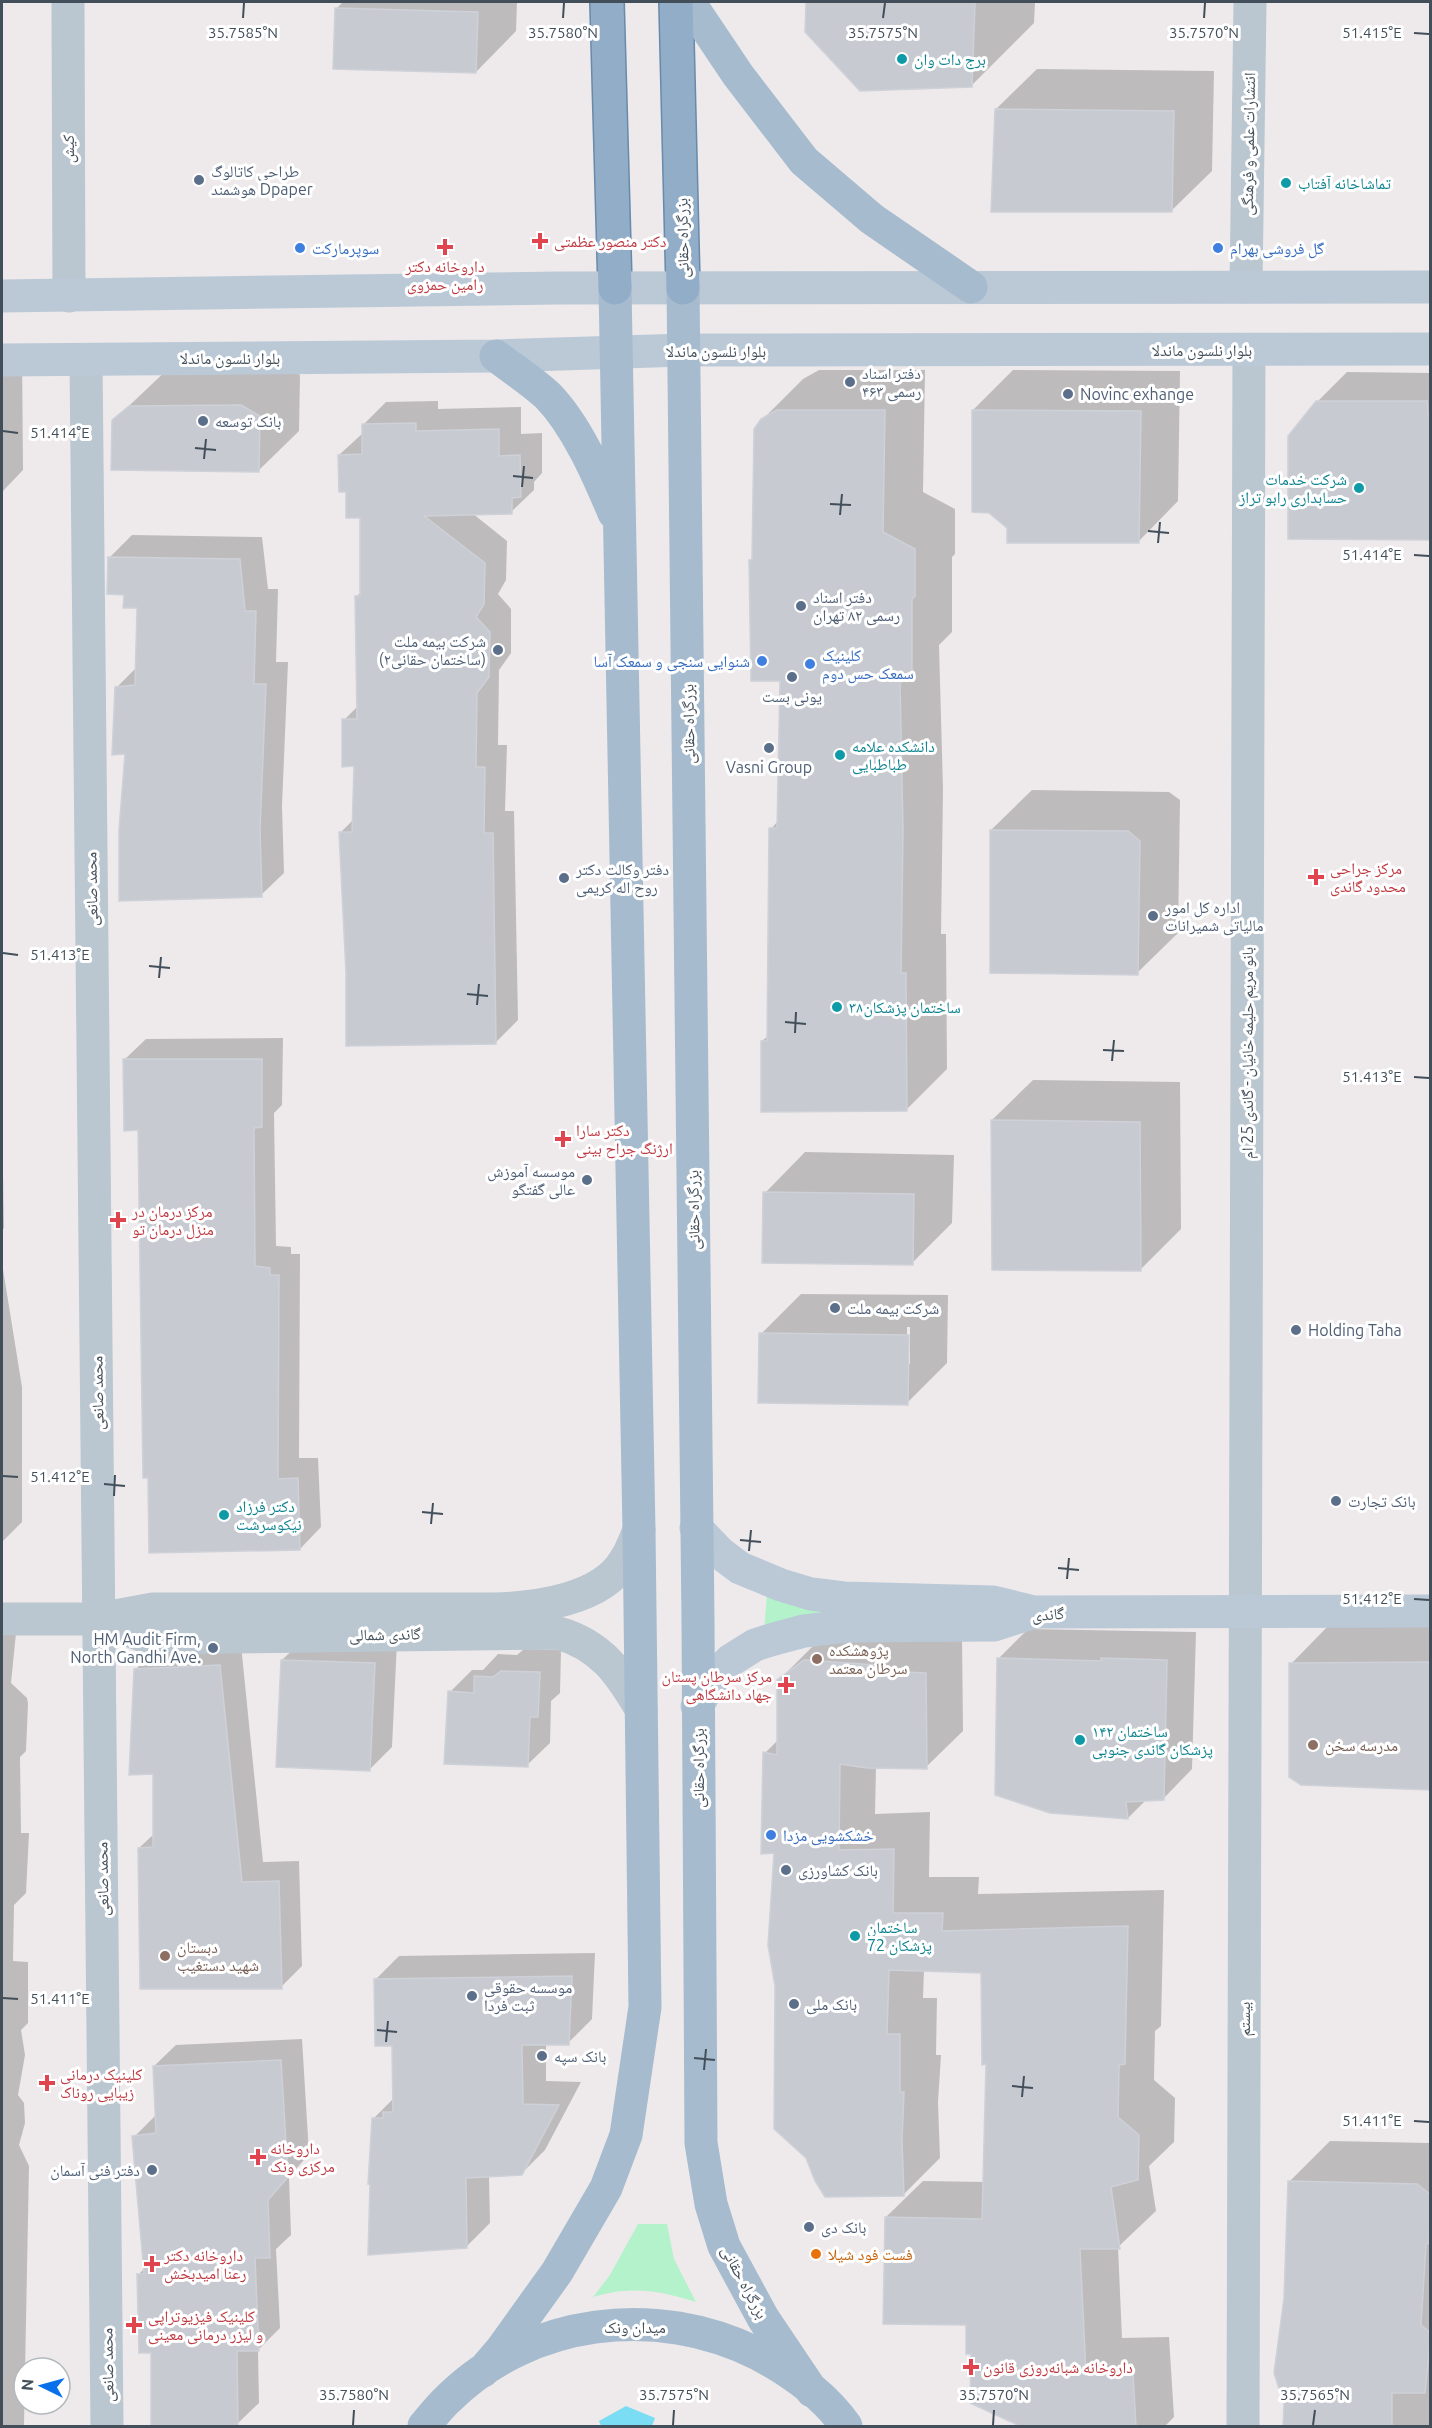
<svg xmlns="http://www.w3.org/2000/svg" width="1432" height="2428" font-family="Ubuntu,'Noto Naskh Arabic',sans-serif">
	<style>
		.green { fill: #b3f2ca }
		.water { fill: #7bddf3 }
		.shadow { fill: #0003; fill-rule: evenodd }
		.building { fill: #c7cad1; stroke: #ced1d8; stroke-width: 1.5 }
		.lines { fill: none; stroke-linecap: round; stroke-linejoin: round }
		.trunk-casing { stroke: #688aab; stroke-width: 36 }
		.minor { stroke: #bac6d0; stroke-width: 33 }
		.tertiary { stroke: #bac6d0; stroke-width: 33 }
		.secondary { stroke: #bbc9d7; stroke-width: 33 }
		.primary { stroke: #a7bbce; stroke-width: 33 }
		.trunk { stroke: #92adc7; stroke-width: 33 }
		.ticks { fill: none; stroke: #424f5a; stroke-width: 2 }
		.culture-dot { fill: #0f9aa8; stroke: #fff; stroke-width: 2 }
		.service-dot { fill: #5c6f8a; stroke: #fff; stroke-width: 2 }
		.health-dot { fill: #e0444e; stroke: #fff; stroke-width: 2 }
		.shop-dot { fill: #3f7fe0; stroke: #fff; stroke-width: 2 }
		.education-dot { fill: #8d6e63; stroke: #fff; stroke-width: 2 }
		.food-dot { fill: #e8710a; stroke: #fff; stroke-width: 2 }
		.labels { text-anchor: middle; dominant-baseline: central; stroke-width: 6; stroke-linejoin: round; paint-order: stroke }
		.culture-label { font-size: 16px; fill: #0d838f; stroke: #fff; text-anchor: start }
		.street-label { font-size: 16px; fill: #424f5a; stroke: #fff }
		.service-label { font-size: 16px; fill: #4e5e75; stroke: #fff; text-anchor: start }
		.health-label { font-size: 16px; fill: #be3a42; stroke: #fff; text-anchor: start }
		.shop-label { font-size: 16px; fill: #366cbe; stroke: #fff; text-anchor: start }
		.education-label { font-size: 16px; fill: #785e54; stroke: #fff; text-anchor: start }
		.food-label { font-size: 16px; fill: #c56008; stroke: #fff; text-anchor: start }
		.ticks-label { font-size: 15px; text-anchor: middle; fill: #424f5a; stroke: #fff; stroke-width: 6; stroke-linejoin: round; paint-order: stroke }
	</style>
	<rect width="100%" height="100%" fill="#eeeaeb"/>
	<path class="green" d="M767,1595L872,1615L764,1630Z
		M638,2224H667L674,2259L696,2302C658,2290 631,2286 593,2297L610,2275Z"/>
	<path class="water" d="M626,2406L655,2418L652,2426H601L599,2421Z"/>
	<path class="shadow" d="M343,2H517L516,31L476,72L336,9Z
		M807,2H1035L1034,23L972,85L807,31Z
		M1037,69L1214,71L1212,171L1171,211L996,109Z
		M2,70H3L2,115Z
		M2,346L22,354L23,470L2,492Z
		M282,365L300,375L299,431L258,471L113,421L171,366Z
		M819,370H925L923,492L955,509V554L952,557V632L939,645L943,789L941,934H946L947,1069L906,1110L762,1041L769,1035L771,829L778,821L781,680L750,561L753,558L762,420L803,379Z
		M1013,370L1180,371L1178,501L1138,542L1008,528L973,410Z
		M1347,372L1430,373V539L1317,402Z
		M438,401V409L521,407V434L542,433V473L534,482V490L511,512L472,513L507,541L506,580L498,594L511,609V653L499,670L498,745H507L505,811H514L518,1020L496,1042L347,973L341,832L354,819L355,764L344,720L358,706L357,596L361,592L362,516L348,491L339,455L363,433V425L386,402Z
		M132,535L262,537L268,589H278L276,662H288L282,806L284,873L261,895L126,753L116,688L137,667L138,606L125,593L109,558Z
		M1032,790L1169,792L1180,800L1178,933L1137,973L991,830Z
		M283,1038L282,1105L274,1113L276,1246L291,1247V1254H300L299,1458H318L321,1527L300,1549L139,1129L124,1060L146,1039Z
		M1033,1080L1180,1082L1181,1229L1140,1270L992,1120Z
		M2,1121L4,1228L2,1231Z
		M805,1152L954,1155L952,1223L912,1263L765,1193Z
		M2,1263L22,1387V1522L2,1542Z
		M801,1294L948,1295L947,1363L907,1403L761,1334ZM907,1327H910V1364H907Z
		M1430,1622V1784L1291,1664L1331,1623Z
		M2,1623H17L11,1683L27,1698L28,1704L26,1751L20,1757L21,1833H29L26,1893L14,1905L13,1961L28,1962V2023L21,2030L25,2055L18,2095L24,2103L25,2123L19,2145L29,2166L24,2426H2Z
		M1028,1629L1196,1632L1192,1769L1163,1799L1146,1800L1128,1818L998,1659Z
		M962,1636L963,1731L926,1767H876L875,1814L930,1812L929,1877H979L978,1894L1164,1890L1161,2026L1155,2031L1154,2080L1175,2098L1174,2142L1149,2166L1156,2211L1118,2247L1122,2338L1169,2337L1174,2417L1165,2426H1026L972,2352L968,2323L886,2217L923,2181L985,2182L987,2063L983,1971L924,1970L923,1998H937L936,2055H941L938,2102L940,2158L903,2195L776,1852L765,1753L779,1739V1680L816,1643Z
		M305,1638L397,1641L392,1747L370,1769L282,1660Z
		M241,1645L263,1862L299,1861L302,1966L281,1987L139,1848L155,1833V1773L135,1670L156,1649Z
		M524,1649L561,1650L560,1693L551,1701L550,1743L527,1765L450,1692L472,1670H483L498,1654L517,1655Z
		M595,1953L592,2019L568,2043H546V2081L581,2082L545,2150L521,2174L489,2176L490,2223L466,2247L373,2119L394,2098V2044L375,1980L399,1956Z
		M302,2039L309,2154L289,2177L291,2235L276,2249L280,2328L258,2350L259,2403L237,2424L152,2351L139,2274L145,2268L134,2137L156,2115L154,2066L176,2045Z
		M1330,2141L1430,2143V2426H1285L1290,2181Z"/>
	<path class="building" d="M806,2H975L972,87L860,91L805,32Z
		M335,8L478,12L476,73L333,69Z
		M995,109L1174,111L1172,212H991Z
		M1316,401H1427L1428,415L1431,417V540L1288,539V436Z
		M241,405L260,416L259,472L111,470L112,420L129,406Z
		M777,410H885L883,532L915,549V596L912,599V674L900,683L903,830L901,973H906L907,1111L761,1112V1041H767L769,828H777L780,681H751L749,560H752L754,429L761,419Z
		M972,410L1141,411L1139,543H1007V528L989,513L972,512Z
		M416,423V431L499,429V456L520,455L521,497L512,498V514L424,516L485,563L484,604L476,617L490,632L489,677L477,693L476,767H485L484,833H493L496,1044L346,1046V973L339,832H352L354,766L342,767V719H357L355,596H360V518H346V492H339L338,455L362,454V424Z
		M108,557L240,559L245,611H256L254,684H266L260,829L262,897L119,901V830L125,754L112,755L115,687L135,685L137,608H123L124,595L107,594Z
		M990,830L1128,831L1140,841L1138,975L990,973Z
		M123,1059H262V1127L254,1128L255,1266L270,1268V1275H279L278,1479L298,1478L300,1550L149,1553L148,1478H143L138,1130L124,1131Z
		M991,1120L1140,1122L1141,1271L992,1270Z
		M763,1192L914,1194L913,1265L762,1263Z
		M759,1333L909,1335L908,1405L758,1403Z
		M997,1658L1101,1661V1658L1167,1660L1164,1800L1126,1802L1128,1819L1050,1813L995,1795Z
		M281,1660L375,1663L370,1771L276,1767Z
		M804,1660L877,1665L882,1671L926,1673L927,1769L867,1768L840,1764L839,1850L894,1849L893,1913H943L942,1931L1128,1926L1125,2064L1119,2065L1118,2117L1139,2135L1138,2180L1111,2187L1120,2249H1080L1086,2374L1133,2373L1136,2427H1022L970,2403L971,2354H966V2325L883,2324L885,2217L982,2219L986,2064L982,2065L981,1973L889,1970L887,2034H900V2092H904L902,2140L904,2196L825,2197L815,2181L806,2158L774,2129L775,1986L768,1945L774,1853L761,1854L763,1752L777,1755V1680Z
		M1431,1662V1790L1301,1785L1289,1777V1663Z
		M220,1665L242,1882L279,1881L282,1989H140L138,1848L153,1847V1774L129,1775L134,1669Z
		M501,1671L540,1672L538,1717H530L528,1767L444,1764L448,1691L474,1693V1676L493,1677Z
		M572,1976L569,2045H522L523,2104L559,2105L522,2175L466,2178L467,2248L368,2255L370,2184H368L372,2118H383V2112H393L392,2046H375L374,1979Z
		M281,2060L288,2177L268,2200L270,2258H255L259,2351H237L238,2426L151,2427V2353H139L137,2274H144L132,2136L156,2133L153,2066Z
		M1288,2181L1417,2184L1431,2195L1429,2243L1426,2245L1421,2325L1431,2333L1425,2393H1392V2427H1283L1284,2404L1274,2373L1284,2298Z"/>
	<g class="lines">
		<defs>
			<path id="trunk" d="M607,2L615,288
				M676,2L683,288"/>
		</defs>
		<use href="#trunk" class="trunk-casing"/>
		<path class="minor" d="M68,2L69,296
			M1246,287L1250,2
			M86,360L107,2426
			M1243,2426L1249,350"/>
		<path class="tertiary" d="M639,1530C635,1540 631,1551 625,1560C602,1600 535,1608 494,1609H153L99,1619L149,1638L558,1633C601,1645 620,1673 641,1709
			M2,1619H99"/>
		<path class="secondary" d="M2,296L557,288L1430,287
			M2,360L496,356L685,350L1430,349
			M696,1528L720,1553L740,1568L781,1585L811,1594L844,1598L993,1602L1034,1612
			M697,1706L715,1676L731,1660L755,1645L774,1639L804,1631L847,1626L994,1625L1034,1612L1430,1611"/>
		<path class="primary" d="M689,2L738,75L804,161L872,219L971,287
			M683,288L698,1621L701,2143L711,2204L724,2246L763,2318L812,2391
			M496,356C513,369 532,381 548,396C577,426 598,475 614,513
			M483,2371L501,2350L557,2272L606,2188L626,2135L645,2007L639,1530L615,288
			M424,2426C432,2417 439,2407 448,2399C530,2318 657,2303 758,2354C790,2371 825,2396 846,2426"/>
		<use href="#trunk" class="trunk"/>
	</g>
	<path class="ticks" d="M243,18L244,3M563,18L564,3M883,18L885,3M1204,18L1205,3M1414,33L1429,34M3,431L18,433M195,448L216,450M204,459L206,439M513,476L533,478M522,487L524,466M830,504L851,505M840,515L842,494M1148,531L1169,533M1158,543L1160,522M1414,555L1429,556M3,953L18,955M149,966L170,968M159,978L161,957M467,994L488,996M477,1005L479,984M785,1022L806,1024M795,1033L796,1012M1103,1050L1124,1051M1112,1061L1114,1040M1414,1077L1429,1078M3,1476L18,1477M104,1484L125,1486M114,1496L115,1475M422,1512L443,1514M431,1524L433,1503M740,1540L761,1542M749,1551L751,1530M1058,1568L1079,1570M1067,1579L1069,1558M1414,1599L1429,1600M3,1998L18,1999M377,2030L397,2032M386,2042L388,2021M694,2058L715,2060M704,2070L706,2049M1012,2086L1033,2088M1022,2097L1024,2076M1414,2121L1429,2122M353,2425L354,2410M673,2425L674,2410M993,2425L994,2410M1313,2425L1315,2410"/>
	<g class="culture-dot">
		<circle cx="902" cy="59" r="6"/>
		<circle cx="1286" cy="183" r="6"/>
		<circle cx="1359" cy="488" r="6"/>
		<circle cx="840" cy="755" r="6"/>
		<circle cx="837" cy="1007" r="6"/>
		<circle cx="224" cy="1515" r="6"/>
		<circle cx="1080" cy="1740" r="6"/>
		<circle cx="855" cy="1936" r="6"/>
	</g>
	<g class="service-dot">
		<circle cx="199" cy="180" r="6"/>
		<circle cx="850" cy="382" r="6"/>
		<circle cx="1068" cy="394" r="6"/>
		<circle cx="203" cy="421" r="6"/>
		<circle cx="801" cy="606" r="6"/>
		<circle cx="498" cy="650" r="6"/>
		<circle cx="792" cy="677" r="6"/>
		<circle cx="769" cy="748" r="6"/>
		<circle cx="564" cy="878" r="6"/>
		<circle cx="1153" cy="916" r="6"/>
		<circle cx="587" cy="1180" r="6"/>
		<circle cx="835" cy="1308" r="6"/>
		<circle cx="1296" cy="1330" r="6"/>
		<circle cx="1336" cy="1501" r="6"/>
		<circle cx="213" cy="1648" r="6"/>
		<circle cx="786" cy="1870" r="6"/>
		<circle cx="472" cy="1996" r="6"/>
		<circle cx="794" cy="2004" r="6"/>
		<circle cx="542" cy="2056" r="6"/>
		<circle cx="152" cy="2170" r="6"/>
		<circle cx="809" cy="2227" r="6"/>
	</g>
	<g class="health-dot">
		<path d="M537 232h6v6h6v6h-6v6h-6v-6h-6v-6h6z"/>
		<path d="M442 238h6v6h6v6h-6v6h-6v-6h-6v-6h6z"/>
		<path d="M1313 868h6v6h6v6h-6v6h-6v-6h-6v-6h6z"/>
		<path d="M560 1130h6v6h6v6h-6v6h-6v-6h-6v-6h6z"/>
		<path d="M115 1211h6v6h6v6h-6v6h-6v-6h-6v-6h6z"/>
		<path d="M783 1676h6v6h6v6h-6v6h-6v-6h-6v-6h6z"/>
		<path d="M44 2074h6v6h6v6h-6v6h-6v-6h-6v-6h6z"/>
		<path d="M255 2148h6v6h6v6h-6v6h-6v-6h-6v-6h6z"/>
		<path d="M149 2255h6v6h6v6h-6v6h-6v-6h-6v-6h6z"/>
		<path d="M131 2316h6v6h6v6h-6v6h-6v-6h-6v-6h6z"/>
		<path d="M968 2358h6v6h6v6h-6v6h-6v-6h-6v-6h6z"/>
	</g>
	<g class="shop-dot">
		<circle cx="300" cy="248" r="6"/>
		<circle cx="1218" cy="248" r="6"/>
		<circle cx="762" cy="661" r="6"/>
		<circle cx="810" cy="664" r="6"/>
		<circle cx="771" cy="1835" r="6"/>
	</g>
	<g class="education-dot">
		<circle cx="817" cy="1659" r="6"/>
		<circle cx="1313" cy="1745" r="6"/>
		<circle cx="165" cy="1956" r="6"/>
	</g>
	<circle class="food-dot" cx="816" cy="2254" r="6"/>
	<g class="labels">
		<g class="culture-label">
			<text x="914" y="59">برج دات وان</text>
			<text x="1298" y="183">تماشاخانه آفتاب</text>
			<text x="1347" y="479" text-anchor="end">شرکت خدمات<tspan x="1347" dy="18">حسابداری رابو تراز</tspan></text>
			<text x="852" y="746">دانشکده علامه<tspan x="852" dy="18">طباطبایی</tspan></text>
			<text x="849" y="1007">ساختمان پزشکان۳۸</text>
			<text x="236" y="1506">دکتر فرزاد<tspan x="236" dy="18">نیکوسرشت</tspan></text>
			<text x="1092" y="1731">ساختمان ۱۴۲<tspan x="1092" dy="18">پزشکان گاندی جنوبی</tspan></text>
			<text x="867" y="1927">ساختمان<tspan x="867" dy="18">پزشکان 72</tspan></text>
		</g>
		<g class="street-label">
			<text transform="translate(1248 144) rotate(-89)">انتشارات علمی و فرهنگی</text>
			<text transform="translate(68 149) rotate(-90)">کیش</text>
			<text transform="translate(682 238) rotate(-91)">بزرگراه حقانی</text>
			<text x="1202" y="350">بلوار نلسون ماندلا</text>
			<text x="716" y="351">بلوار نلسون ماندلا</text>
			<text x="230" y="358">بلوار نلسون ماندلا</text>
			<text transform="translate(688 724) rotate(-91)">بزرگراه حقانی</text>
			<text transform="translate(91 889) rotate(-91)">محمد صانعی</text>
			<text transform="translate(1247 1053) rotate(-90)">بانو مریم حلیمه خانیان - گاندی 25 ام</text>
			<text transform="translate(693 1210) rotate(-91)">بزرگراه حقانی</text>
			<text transform="translate(97 1393) rotate(-91)">محمد صانعی</text>
			<text transform="translate(1048 1614) rotate(-4)">گاندی</text>
			<text transform="translate(385 1634) rotate(-1)">گاندی شمالی</text>
			<text transform="translate(698 1768) rotate(-90)">بزرگراه حقانی</text>
			<text transform="translate(102 1879) rotate(-91)">محمد صانعی</text>
			<text transform="translate(1244 2019) rotate(-90)">بیستم</text>
			<text transform="translate(745 2282) rotate(62)">بزرگراه حقانی</text>
			<text x="635" y="2327">میدان ونک</text>
			<text transform="translate(107 2365) rotate(-91)">محمد صانعی</text>
		</g>
		<g class="service-label">
			<text x="211" y="171">طراحی کاتالوگ<tspan x="211" dy="18">هوشمند Dpaper</tspan></text>
			<text x="862" y="373">دفتر اسناد<tspan x="862" dy="18">رسمی ۴۶۳</tspan></text>
			<text x="1080" y="394">Novinc exhange</text>
			<text x="215" y="421">بانک توسعه</text>
			<text x="813" y="597">دفتر اسناد<tspan x="813" dy="18">رسمی ۸۲ تهران</tspan></text>
			<text x="486" y="641" text-anchor="end">شرکت بیمه ملت<tspan x="486" dy="18">(ساختمان حقانی۲)</tspan></text>
			<text x="792" y="696" text-anchor="middle">یونی بست</text>
			<text x="769" y="767" text-anchor="middle">Vasni Group</text>
			<text x="576" y="869">دفتر وکالت دکتر<tspan x="576" dy="18">روح اله کریمی</tspan></text>
			<text x="1165" y="907">اداره کل امور<tspan x="1165" dy="18">مالیاتی شمیرانات</tspan></text>
			<text x="575" y="1171" text-anchor="end">موسسه آموزش<tspan x="575" dy="18">عالی گفتگو</tspan></text>
			<text x="847" y="1308">شرکت بیمه ملت</text>
			<text x="1308" y="1330">Holding Taha</text>
			<text x="1348" y="1501">بانک تجارت</text>
			<text x="201" y="1639" text-anchor="end">HM Audit Firm,<tspan x="201" dy="18">North Gandhi Ave.</tspan></text>
			<text x="798" y="1870">بانک کشاورزی</text>
			<text x="484" y="1987">موسسه حقوقی<tspan x="484" dy="18">ثبت فردا</tspan></text>
			<text x="806" y="2004">بانک ملی</text>
			<text x="554" y="2056">بانک سپه</text>
			<text x="140" y="2170" text-anchor="end">دفتر فنی آسمان</text>
			<text x="821" y="2227">بانک دی</text>
		</g>
		<g class="health-label">
			<text x="554" y="241">دکتر منصور عظمتی</text>
			<text x="445" y="266" text-anchor="middle">داروخانه دکتر<tspan x="445" dy="18">رامین حمزوی</tspan></text>
			<text x="1330" y="868">مرکز جراحی<tspan x="1330" dy="18">محدود گاندی</tspan></text>
			<text x="576" y="1130">دکتر سارا<tspan x="576" dy="18">ارژنگ جراح بینی</tspan></text>
			<text x="132" y="1211">مرکز درمان در<tspan x="132" dy="18">منزل درمان تو</tspan></text>
			<text x="772" y="1676" text-anchor="end">مرکز سرطان پستان<tspan x="772" dy="18">جهاد دانشگاهی</tspan></text>
			<text x="60" y="2074">کلینیک درمانی<tspan x="60" dy="18">زیبایی روناک</tspan></text>
			<text x="270" y="2148">داروخانه<tspan x="270" dy="18">مرکزی ونک</tspan></text>
			<text x="164" y="2255">داروخانه دکتر<tspan x="164" dy="18">رعنا امیدبخش</tspan></text>
			<text x="148" y="2316">کلینیک فیزیوتراپی<tspan x="148" dy="18">و لیزر درمانی معینی</tspan></text>
			<text x="983" y="2367">داروخانه شبانه‌روزی قانون</text>
		</g>
		<g class="shop-label">
			<text x="312" y="248">سوپرمارکت</text>
			<text x="1230" y="248">گل فروشی بهرام</text>
			<text x="822" y="655">کلینیک<tspan x="822" dy="18">سمعک حس دوم</tspan></text>
			<text x="750" y="661" text-anchor="end">شنوایی سنجی و سمعک آسا</text>
			<text x="783" y="1835">خشکشویی مزدا</text>
		</g>
		<g class="education-label">
			<text x="829" y="1650">پژوهشکده<tspan x="829" dy="18">سرطان معتمد</tspan></text>
			<text x="1325" y="1745">مدرسه سخن</text>
			<text x="177" y="1947">دبستان<tspan x="177" dy="18">شهید دستغیب</tspan></text>
		</g>
		<g class="food-label">
			<text x="828" y="2254">فست فود شیلا</text>
		</g>
	</g>
	<g class="ticks-label">
		<text x="1372" y="38">51.415°E</text>
		<text x="243" y="38">35.7585°N</text>
		<text x="563" y="38">35.7580°N</text>
		<text x="883" y="38">35.7575°N</text>
		<text x="1204" y="38">35.7570°N</text>
		<text x="60" y="438">51.414°E</text>
		<text x="1372" y="560">51.414°E</text>
		<text x="60" y="960">51.413°E</text>
		<text x="1372" y="1082">51.413°E</text>
		<text x="60" y="1482">51.412°E</text>
		<text x="1372" y="1604">51.412°E</text>
		<text x="60" y="2004">51.411°E</text>
		<text x="1372" y="2126">51.411°E</text>
		<text x="354" y="2400">35.7580°N</text>
		<text x="674" y="2400">35.7575°N</text>
		<text x="994" y="2400">35.7570°N</text>
		<text x="1315" y="2400">35.7565°N</text>
	</g>
	<rect width="1432" height="2428" fill="none" stroke="#424f5a" stroke-width="6"/>
	<g transform="translate(42 2386) rotate(275)"><circle r="28" fill="#ffffff" stroke="#b3b9bd" stroke-width="1.5"/>
	<path d="M0-4.5L10 22L0 15L-10 22Z" fill="#0870eb"/>
	<text y="-9" font-size="16" font-weight="bold" text-anchor="middle" fill="#424f5a">N</text>
	</g>
</svg>
